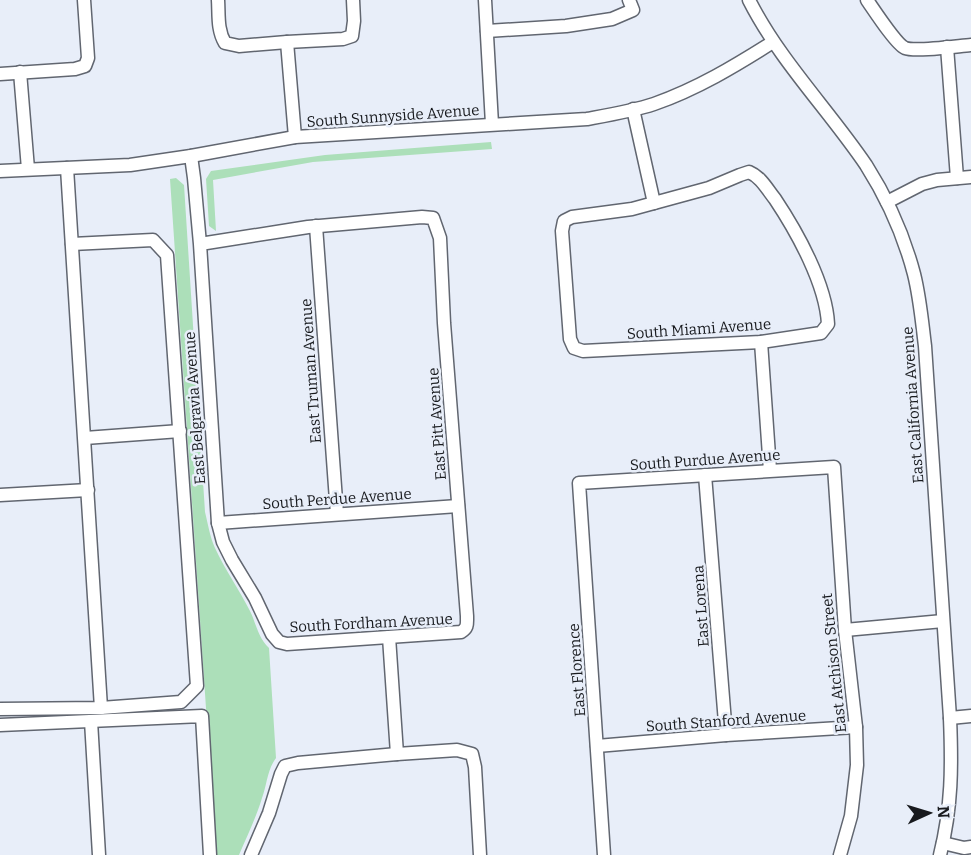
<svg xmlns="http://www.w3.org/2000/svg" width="971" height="855" viewBox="0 0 971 855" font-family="Bitter,serif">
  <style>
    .green { fill: #acdfb9 }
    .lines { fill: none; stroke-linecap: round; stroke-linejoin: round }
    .minor-casing { stroke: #616670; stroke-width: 15 }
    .minor { stroke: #fff; stroke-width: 12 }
    .labels { text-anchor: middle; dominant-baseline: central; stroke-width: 5; stroke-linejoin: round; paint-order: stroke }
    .street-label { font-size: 15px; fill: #181a1e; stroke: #e8eef9 }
  </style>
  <rect width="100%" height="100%" fill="#e8eef9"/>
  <g class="green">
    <polygon points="491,142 492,149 313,162 213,180 216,231 209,226 206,179 211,171 325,155"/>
    <path d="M176,178L184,185L205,512C208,524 210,537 215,548C225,570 239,589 250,611C256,623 258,638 269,648L276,758C267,770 267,785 262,798C256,818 247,836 239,855H216L170,179Z"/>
  </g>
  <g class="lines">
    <defs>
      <g id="minor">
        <path d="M218,0C219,14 217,30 225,43L239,46L287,42L343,39L352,36L354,21L353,0"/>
        <polyline points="485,0 492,124"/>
        <path d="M749,0C780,61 828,109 866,165C887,198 904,236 914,274C920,298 922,322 925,346L950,718C952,766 952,807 940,855"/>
        <path d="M867,0C874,10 896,44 905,48C915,52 958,46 971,45"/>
        <polyline points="487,31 566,26 612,19 633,10 629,0"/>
        <polyline points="287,42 295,137"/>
        <polyline points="947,47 957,178"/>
        <polyline points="20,72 28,169"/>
        <polyline points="0,74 75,69 85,66 88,58 84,0"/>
        <polyline points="633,109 654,203"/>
        <path d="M191,156L194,178L200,244L218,523L223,542L232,560L255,598L272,634L279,642L287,644L461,632C468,628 467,624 467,616L444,323L440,238L433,218L422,217L308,227L200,244"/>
        <polyline points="67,168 101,708"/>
        <path d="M0,171L130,165L191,156L295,137L587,119C609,115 633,111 654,104C697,89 735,66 773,42"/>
        <path d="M749,172C761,177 767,189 775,199C797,232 826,284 828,324L821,333L761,342L583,351L574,348L570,339L562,231L564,221L572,217L632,209L709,188L740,175Z"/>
        <polyline points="887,202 922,184 937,180 971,177"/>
        <polyline points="316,226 337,514"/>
        <polyline points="761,342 770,470"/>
        <polyline points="85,438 180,431"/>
        <polyline points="705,475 726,735"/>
        <polyline points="0,495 88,490"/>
        <polyline points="218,523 458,506"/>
        <polyline points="845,630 943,621"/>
        <polyline points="389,637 397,754"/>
        <polyline points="0,709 101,708 181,702 197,686 167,255 153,240 72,244"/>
        <polyline points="950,718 971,716"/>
        <polyline points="91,721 99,855"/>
        <polyline points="0,725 202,716 210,855"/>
        <polyline points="597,746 726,735 856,727"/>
        <polyline points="943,843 964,848 971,847"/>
        <polyline points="251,855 269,813 281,774 285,766 298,763 397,754 457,750 472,754 475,767 480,855"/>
        <polyline points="604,855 579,483 834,467 845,630 856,727 857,765 851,816 840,855"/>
      </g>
    </defs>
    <use href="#minor" class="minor-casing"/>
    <use href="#minor" class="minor"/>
  </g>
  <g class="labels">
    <g class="street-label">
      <text transform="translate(393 116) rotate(-4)">South Sunnyside Avenue</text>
      <text transform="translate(699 329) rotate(-4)">South Miami Avenue</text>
      <text transform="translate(311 371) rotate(-94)">East Truman Avenue</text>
      <text transform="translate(913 405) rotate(-94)">East California Avenue</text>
      <text transform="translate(195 408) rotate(-94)">East Belgravia Avenue</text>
      <text transform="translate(437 424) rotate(-94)">East Pitt Avenue</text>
      <text transform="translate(705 460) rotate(-4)">South Purdue Avenue</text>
      <text transform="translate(337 499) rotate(-4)">South Perdue Avenue</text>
      <text transform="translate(701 606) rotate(-94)">East Lorena</text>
      <text transform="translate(371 623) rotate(-3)">South Fordham Avenue</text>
      <text transform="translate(834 663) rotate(-96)">East Atchison Street</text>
      <text transform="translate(577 670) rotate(-94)">East Florence</text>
      <text transform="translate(726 721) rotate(-4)">South Stanford Avenue</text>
    </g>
  </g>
  <g transform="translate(929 813) rotate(86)" stroke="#e8eef9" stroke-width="4.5" paint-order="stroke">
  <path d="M0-4.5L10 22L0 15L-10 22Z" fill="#181a1e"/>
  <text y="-9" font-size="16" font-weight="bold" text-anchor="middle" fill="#181a1e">N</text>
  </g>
</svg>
